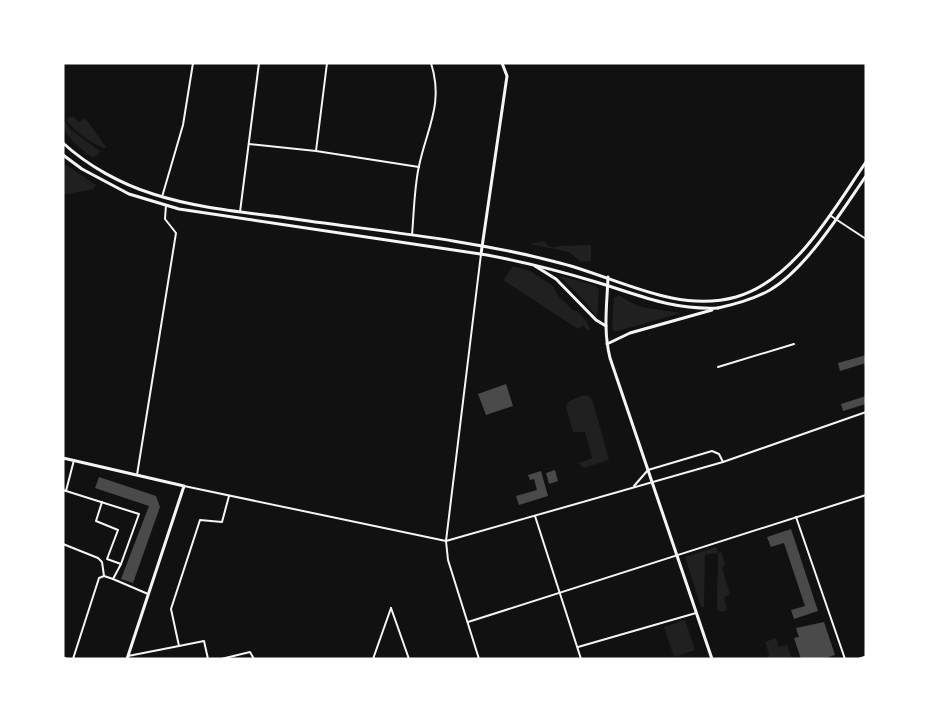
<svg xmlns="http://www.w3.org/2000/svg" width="929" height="722" viewBox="0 0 929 722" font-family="Arial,sans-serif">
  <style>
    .green { fill: #202020 }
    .building { fill: #4a4a4a }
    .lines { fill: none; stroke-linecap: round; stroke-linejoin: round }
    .minor { stroke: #f5f5f5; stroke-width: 2 }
    .tertiary { stroke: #f5f5f5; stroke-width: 3 }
    .secondary { stroke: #f5f5f5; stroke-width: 3 }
  </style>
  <rect width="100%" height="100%" fill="#111"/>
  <g class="green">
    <path d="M69,117H74L79,122L85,118L106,147L105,148C91,144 75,131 66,120Z"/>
    <path d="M65,122L70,129L101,152L93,158C81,148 65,138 63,123Z"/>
    <polygon points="66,165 96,185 93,189 63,195 63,166"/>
    <path d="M544,241C548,246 552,249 558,246L591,245V261L581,262L569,252L529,244Z"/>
    <polygon points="513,266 530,271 553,286 559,297 574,311 577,311 585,319 590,329 588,331 583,325 578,329 503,280"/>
    <polygon points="558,275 596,286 599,290 597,318 584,300"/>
    <path d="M619,295C642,312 656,308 681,313L614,332L612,328L614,298Z"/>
    <polygon points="583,395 589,396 593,402 609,460 583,468 579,463 592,458 585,432 573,432 566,407 568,402"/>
    <polygon points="716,547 718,553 721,552 725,564 722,568 730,594 724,598 727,610 722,612 717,610 718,553 705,555 704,607 701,607 685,557"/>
    <polygon points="685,620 695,650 674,657 664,627"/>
    <polygon points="776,638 779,647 787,645 792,659 766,659 769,654 765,642"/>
  </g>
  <g class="building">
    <polygon points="866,355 866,363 840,371 838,363"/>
    <polygon points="506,384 513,406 486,415 478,394"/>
    <polygon points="866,396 866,404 843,411 841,404"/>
    <polygon points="555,470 558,481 549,484 546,473"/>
    <polygon points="541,471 548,496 519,505 516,496 537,490 534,479 530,480 528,475"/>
    <polygon points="99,477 156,496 160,507 133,583 121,579 149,506 95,488"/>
    <polygon points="791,529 818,611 794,619 791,610 805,606 784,543 771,547 767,537"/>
    <polygon points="824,622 835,655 823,659 801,659 794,638 799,637 796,628"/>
  </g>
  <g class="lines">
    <g class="minor">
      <polyline points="249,144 316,151 419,167"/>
      <polyline points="316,151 327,63"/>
      <polyline points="162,197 183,125 193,63"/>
      <polyline points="240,212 259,63"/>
      <polyline points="831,216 866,239"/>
      <path d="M412,235C414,213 414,189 419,166C427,128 444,104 431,63"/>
      <polyline points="718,367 794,344"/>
      <polyline points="137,475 176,233 165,219 166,205"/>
      <polyline points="184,486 446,541 723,462 866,412"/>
      <polyline points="634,486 648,470 712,451 719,454 723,462"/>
      <polyline points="63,490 139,514 121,564 113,579 148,594"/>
      <polyline points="66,491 74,460"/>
      <polyline points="102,502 96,521 118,530 107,559 121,564"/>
      <polyline points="535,516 581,659"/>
      <polyline points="796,517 845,659"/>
      <polyline points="63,544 98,558 102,562 104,576"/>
      <polyline points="391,608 409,659"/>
      <polyline points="468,622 866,495"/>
      <polyline points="179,646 204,641 208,659"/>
      <polyline points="578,647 696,613"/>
      <polyline points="128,656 179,646 171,609 200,520 222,522 229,496"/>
      <polyline points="73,659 99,578 104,576 113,579"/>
      <polyline points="221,659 250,652 254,659"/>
      <polyline points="373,659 391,608"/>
      <polyline points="479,659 448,560 446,541 481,254"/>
    </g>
    <g class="tertiary">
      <polyline points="481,254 507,76 502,63"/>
      <polyline points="63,458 184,486 127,659"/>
    </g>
    <g class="secondary">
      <path d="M63,143C88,166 121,184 153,194C196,208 243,212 287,218C377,231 468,239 556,262C615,276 674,314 736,297C795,280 833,210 866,162"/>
      <path d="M63,155L82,169L129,194L179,209L487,255C524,262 560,271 596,282C639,295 671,310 718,308"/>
      <polyline points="535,266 556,279 596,320 606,326"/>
      <path d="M608,277C607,305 603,330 610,358L712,659"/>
      <path d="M718,308C736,304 754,299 770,290C807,268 841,212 866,176"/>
      <polyline points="607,344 630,333 712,310"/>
      <polyline points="63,658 66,659"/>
      <polyline points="860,659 866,657"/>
    </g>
  </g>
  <rect width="929" height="722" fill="none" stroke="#ffffff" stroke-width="129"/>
</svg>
